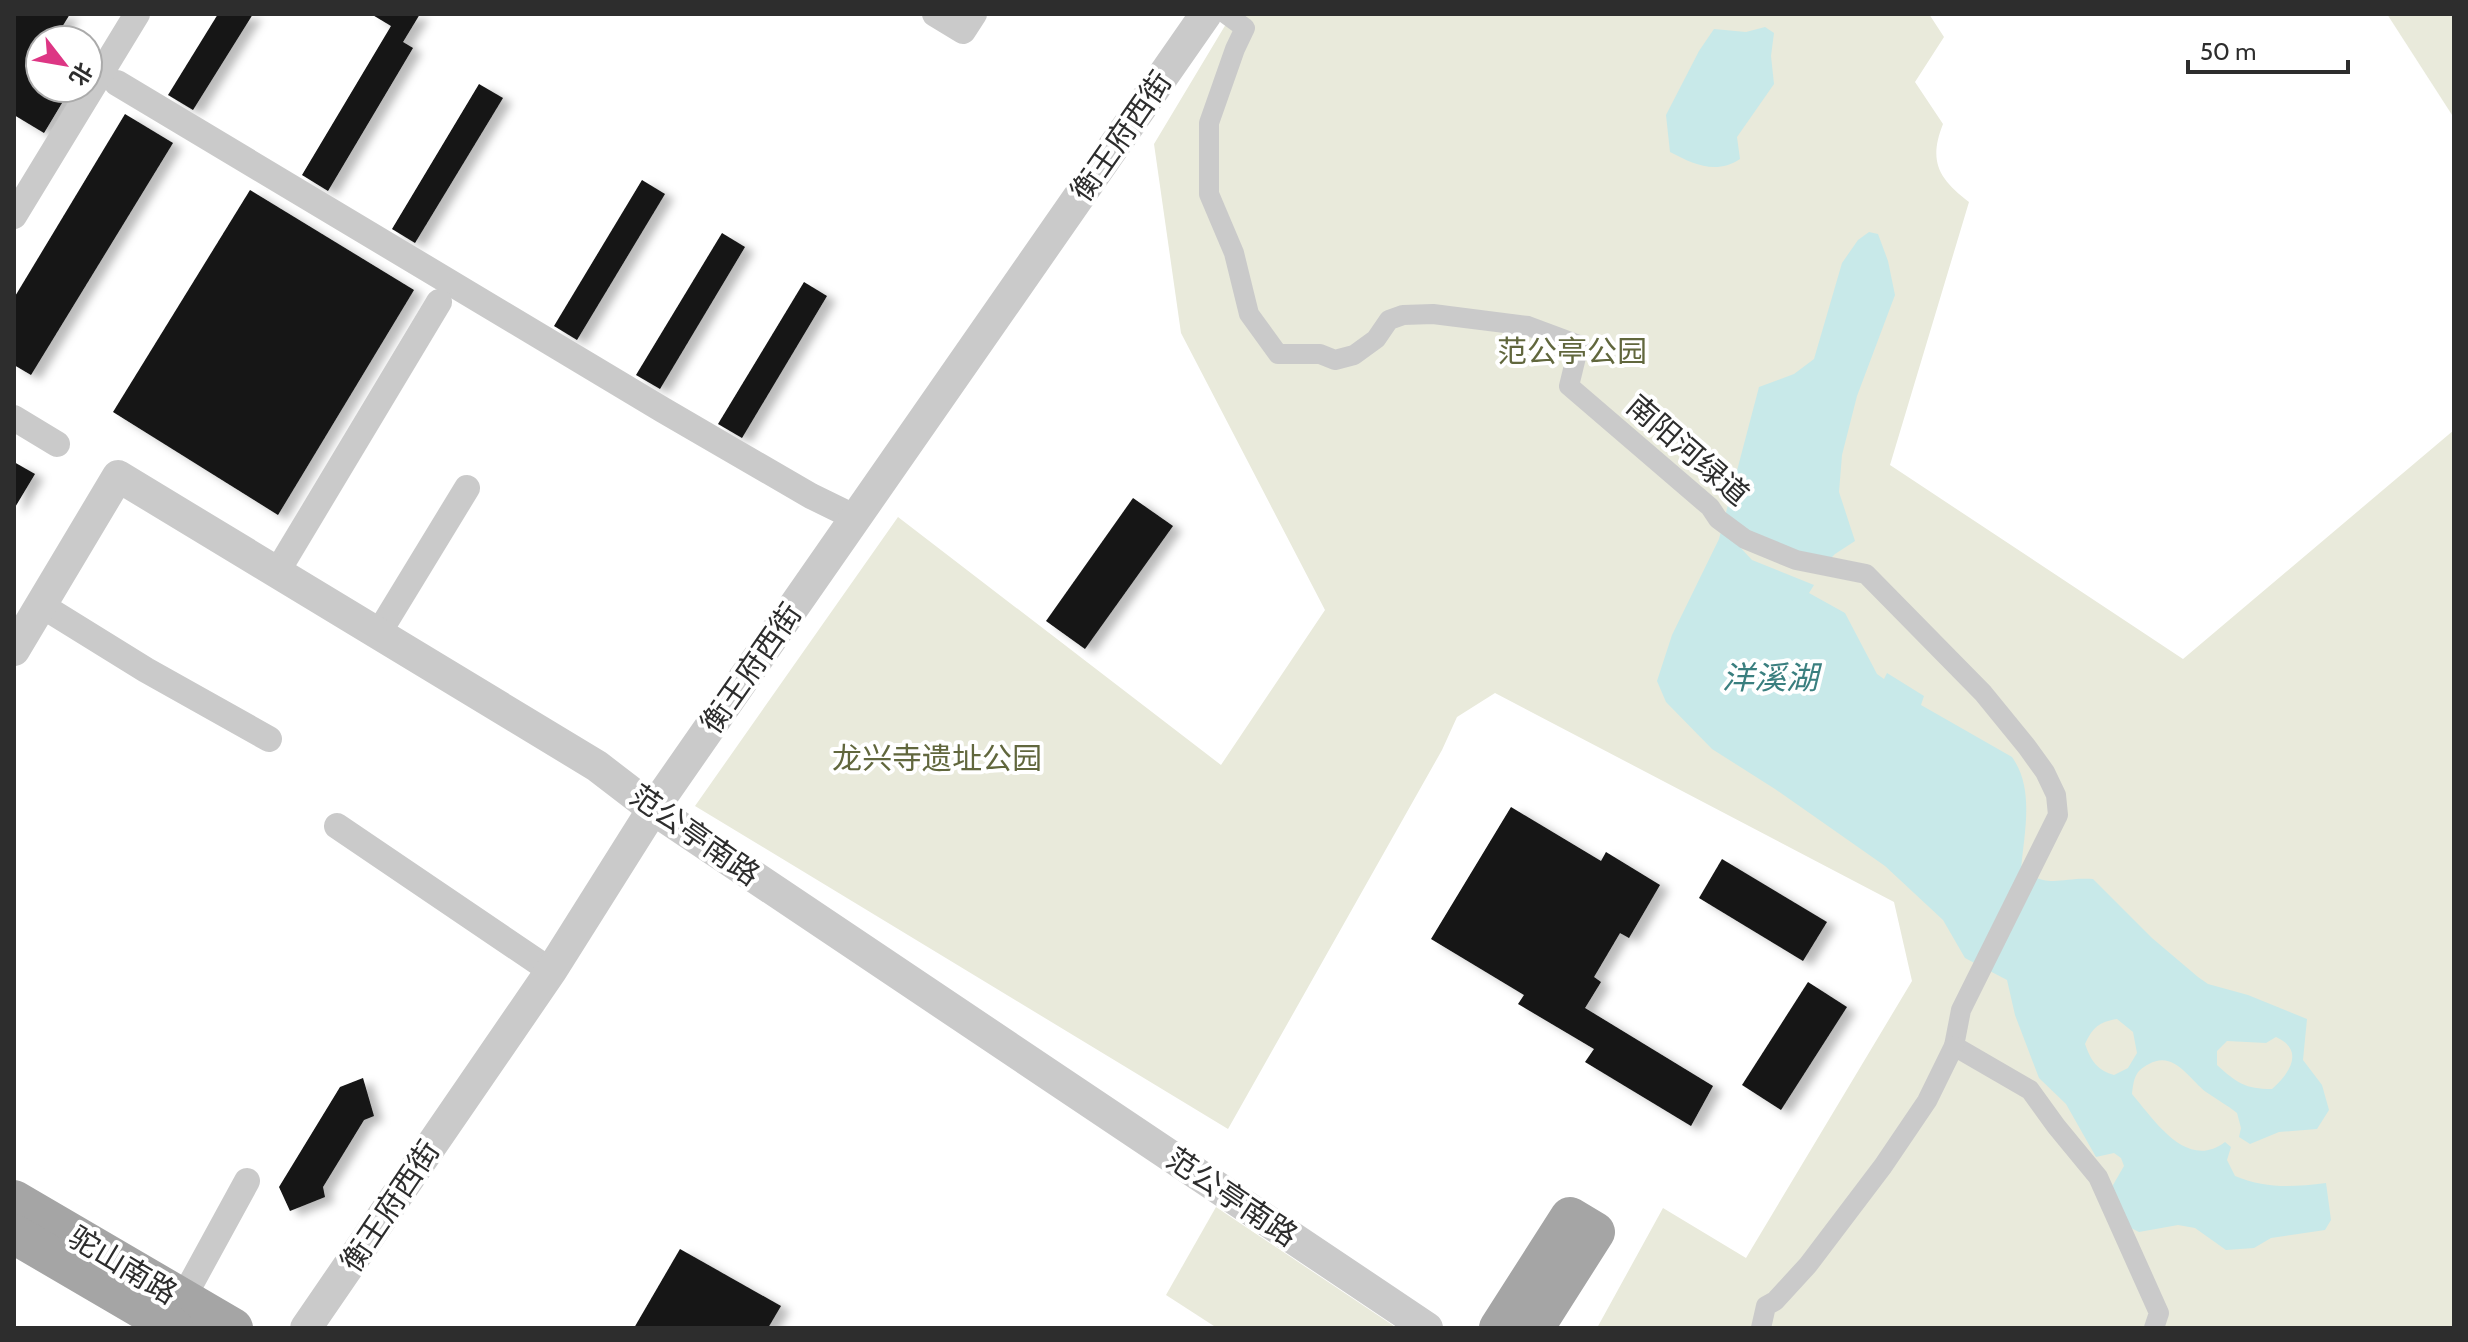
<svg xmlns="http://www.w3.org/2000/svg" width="2468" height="1342" viewBox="0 0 2468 1342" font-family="Cabin,'Noto Sans SC',sans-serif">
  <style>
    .green { fill: #e9eadb }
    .water { fill: #c8e9e9; fill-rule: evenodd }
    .building { fill: #141414; filter: url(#shadow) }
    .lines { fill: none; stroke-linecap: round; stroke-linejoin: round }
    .pedestrian { stroke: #cacaca; stroke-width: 20 }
    .minor { stroke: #cacaca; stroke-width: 26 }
    .tertiary { stroke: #cacaca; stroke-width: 32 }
    .primary { stroke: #a5a5a5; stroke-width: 40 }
    .labels { text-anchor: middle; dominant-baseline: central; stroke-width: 8; stroke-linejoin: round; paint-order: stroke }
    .street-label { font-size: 30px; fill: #2d2d2d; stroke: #fff }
    .park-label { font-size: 30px; fill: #61673d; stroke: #fff }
    .water-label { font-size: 32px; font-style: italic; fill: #3a7f7f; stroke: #fff }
  </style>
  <defs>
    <filter id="shadow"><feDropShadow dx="9" dy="5" stdDeviation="4" flood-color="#0004"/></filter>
  </defs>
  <rect width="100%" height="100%" fill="#fff"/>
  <g class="green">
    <path d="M1232,14H1929L1944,37L1915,82L1943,124C1928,162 1939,179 1969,202L1890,465L2183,659L2454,430V1328H1597L1663,1208L1746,1258L1912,981L1894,902L1495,693L1457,717L1442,750L1228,1129L695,806L898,517L1221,765L1325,610L1181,333L1154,144Z"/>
    <polygon points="2387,14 2454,14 2454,118"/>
    <polygon points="1216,1207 1397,1328 1217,1328 1166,1295"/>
  </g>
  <g class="water">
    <path d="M1765,27L1774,33L1771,56L1774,84L1737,137L1740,159C1716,175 1693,164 1670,152L1666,115L1699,51L1714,29L1746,32Z"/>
    <path d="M1869,232L1878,234L1888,261L1895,295L1857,396L1842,455L1839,492L1855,541L1835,554L1828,561L1737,544L1752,560L1814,585L1809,593L1845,613L1877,674L1884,679L1887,673L1924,696L1921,705L2012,757C2035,789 2024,833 2021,870C2050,889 2061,877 2093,879L2152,938L2198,977L2208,984L2248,995L2307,1019L2303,1060L2322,1085L2329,1110L2317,1129L2279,1132L2250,1144L2239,1137L2241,1128L2237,1113C2227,1105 2216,1099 2206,1092C2189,1079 2174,1050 2149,1064C2135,1071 2134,1078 2132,1094C2155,1121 2187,1171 2225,1142L2231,1147L2227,1160L2235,1176C2266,1189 2293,1187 2326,1183L2331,1220L2325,1230L2271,1238L2254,1248L2226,1250L2195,1228L2178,1225L2139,1232L2131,1228L2113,1191V1185L2124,1166L2121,1158L2114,1153L2096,1157L2066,1104L2039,1078L2015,1015L2007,980L1965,958L1943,920L1885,866L1775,789L1712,749L1666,702L1657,681L1672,635L1719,539L1759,387L1794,374L1814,359L1842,263L1858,240ZM2117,1019L2133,1032L2137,1053L2128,1068L2114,1075C2097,1070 2091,1061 2085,1044C2093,1027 2099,1022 2117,1019ZM2276,1037C2305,1050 2290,1073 2272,1089C2245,1089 2237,1083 2217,1065V1051L2227,1041L2266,1043Z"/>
  </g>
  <g class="building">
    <polygon points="14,14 70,14 54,40 40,40 40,88 71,88 44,133 14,115"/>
    <polygon points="218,14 253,14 193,110 168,95"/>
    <polygon points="371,14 420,14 403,42 413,48 328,191 302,175 391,26"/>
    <polygon points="479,84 503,98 415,243 392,229"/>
    <polygon points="125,114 173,143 31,375 14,365 14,298"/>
    <polygon points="642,180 665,194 577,340 554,326"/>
    <polygon points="250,190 414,290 278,515 113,412"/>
    <polygon points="722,233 745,247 660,389 636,375"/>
    <polygon points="804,282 827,296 742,438 718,424"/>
    <polygon points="14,462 35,474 14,509"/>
    <polygon points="1133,498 1173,526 1085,649 1046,621"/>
    <polygon points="1511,807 1601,861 1606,852 1660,885 1629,938 1620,933 1594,977 1601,982 1585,1008 1713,1086 1691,1126 1585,1062 1594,1049 1518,1004 1524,995 1431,939"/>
    <polygon points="1722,859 1827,922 1803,961 1699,898"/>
    <polygon points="1808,982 1847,1007 1781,1110 1742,1085"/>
    <polygon points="363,1078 374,1116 364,1120 323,1187 325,1197 290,1211 279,1187 340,1087"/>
    <polygon points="680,1249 781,1306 768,1328 634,1328"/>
  </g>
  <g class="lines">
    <g class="pedestrian">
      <polyline points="1226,14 1245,28 1235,49 1209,123 1209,194 1234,253 1249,314 1278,354 1320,354 1335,360 1354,355 1376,339 1389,320 1403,315 1433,314 1528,326 1579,345 1569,386 1710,507 1718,519 1745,539 1796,560 1866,574 1983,693 2027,747 2045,772 2056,795 2058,815 1961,1010 1954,1046 2030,1090 2056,1126 2098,1177 2159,1313 2154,1328"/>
      <polyline points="1761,1328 1766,1306 1775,1301 1808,1265 1883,1166 1927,1101 1954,1046"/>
    </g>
    <g class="minor">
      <polyline points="935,14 963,31 974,14"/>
      <polyline points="117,83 663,410 811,496 856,518"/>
      <polyline points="14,216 137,14"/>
      <polyline points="14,418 57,444"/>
      <polyline points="277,572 439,302"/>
      <polyline points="41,605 146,670 269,739"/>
      <polyline points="378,634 467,488"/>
      <polyline points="337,826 551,971"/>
      <polyline points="182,1300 247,1181"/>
    </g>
    <g class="tertiary">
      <polyline points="14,650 118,476 597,766 653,809 1427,1328"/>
      <polyline points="306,1328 551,971 653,809 1206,14"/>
    </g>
    <g class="primary">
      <polyline points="14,1200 233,1328"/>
      <polyline points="14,1234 173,1327"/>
      <polyline points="1499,1328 1570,1217 1595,1232 1534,1328"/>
    </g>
  </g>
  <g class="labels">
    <g class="street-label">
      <text transform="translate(1121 136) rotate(-55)">衡王府西街</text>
      <text transform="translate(1688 450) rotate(41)">南阳河绿道</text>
      <text transform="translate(751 668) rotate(-55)">衡王府西街</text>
      <text transform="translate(695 835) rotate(35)">范公亭南路</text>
      <text transform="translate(1232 1197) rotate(34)">范公亭南路</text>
      <text transform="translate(390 1206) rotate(-56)">衡王府西街</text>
      <text transform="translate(123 1265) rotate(31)">驼山南路</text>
    </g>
    <g class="park-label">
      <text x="1572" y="351">范公亭公园</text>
      <text x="937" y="758">龙兴寺遗址公园</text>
    </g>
    <g class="water-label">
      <text x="1770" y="677">洋溪湖</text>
    </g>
  </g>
  <rect width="2468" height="1342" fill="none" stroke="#2d2d2d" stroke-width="32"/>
  <g transform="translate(64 64) rotate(121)"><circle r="38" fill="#ffffff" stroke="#ababab" stroke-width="2"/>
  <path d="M0-6L14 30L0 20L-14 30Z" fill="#dd3684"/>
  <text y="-12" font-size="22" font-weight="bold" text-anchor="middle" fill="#2d2d2d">北</text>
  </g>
  <path d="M2188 60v12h160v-12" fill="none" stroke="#2d2d2d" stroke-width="4"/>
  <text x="2200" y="60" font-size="24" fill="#2d2d2d" stroke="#ffffff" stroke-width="6" paint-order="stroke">50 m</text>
</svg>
